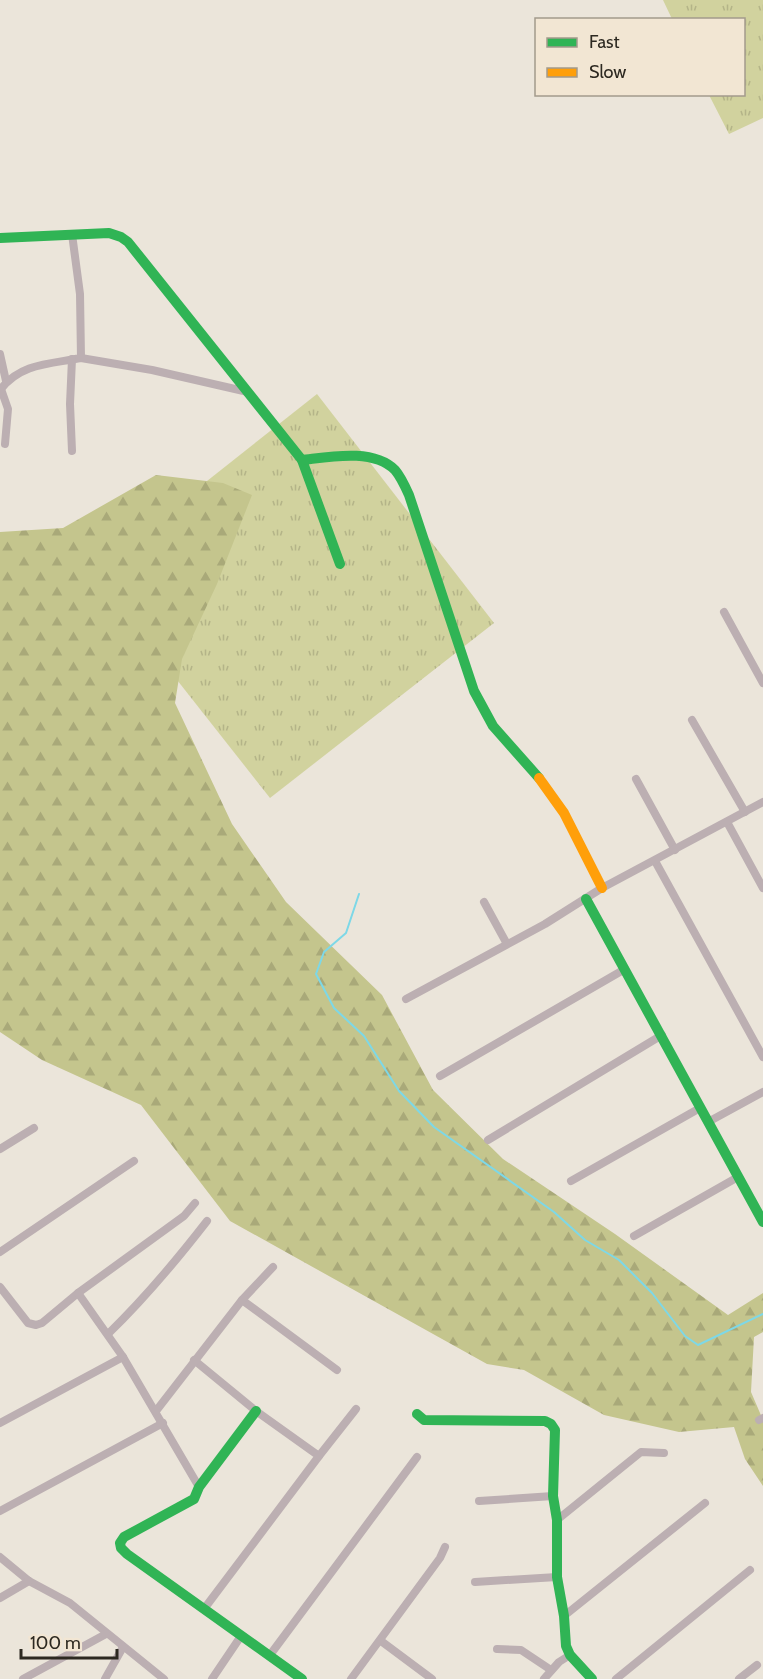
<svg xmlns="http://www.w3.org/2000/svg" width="763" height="1679" viewBox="0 0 763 1679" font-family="Cabin,sans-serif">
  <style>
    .grass { fill: url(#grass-tufts) }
    .forest { fill: url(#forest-firs) }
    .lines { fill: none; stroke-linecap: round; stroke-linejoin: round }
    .stream { stroke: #7dd8e7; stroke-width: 2 }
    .street { stroke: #bcafb2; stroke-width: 8 }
    .fast { stroke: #30b455; stroke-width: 10 }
    .slow { stroke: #ff9f0a; stroke-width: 10 }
  </style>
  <defs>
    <pattern id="grass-tufts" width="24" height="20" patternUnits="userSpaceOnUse" patternTransform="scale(1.5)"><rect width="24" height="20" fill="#d1d29e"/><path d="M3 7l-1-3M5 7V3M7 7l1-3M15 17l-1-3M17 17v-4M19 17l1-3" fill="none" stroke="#b4b488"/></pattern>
    <pattern id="forest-firs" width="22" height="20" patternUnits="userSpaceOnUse" patternTransform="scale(1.5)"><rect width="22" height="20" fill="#c4c58d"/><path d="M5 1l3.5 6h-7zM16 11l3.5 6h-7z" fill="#a9a979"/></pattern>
  </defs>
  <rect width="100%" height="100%" fill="#ebe5da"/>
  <g class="grass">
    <polygon points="663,0 763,0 763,118 729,134 709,95 744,94 744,20 672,19"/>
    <polygon points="317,394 494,623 270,798 92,572"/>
  </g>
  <polygon class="forest" points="156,475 223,483 252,495 217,584 182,659 175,703 232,824 286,902 382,995 433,1090 503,1159 615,1234 728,1315 763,1293 763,1332 754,1337 751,1392 763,1420 763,1486 745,1459 734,1427 679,1432 604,1415 524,1370 487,1364 230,1221 141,1105 42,1060 0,1032 0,532 63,528"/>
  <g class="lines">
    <polyline class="stream" points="359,894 346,933 324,952 316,974 334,1008 364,1036 399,1091 434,1127 554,1212 585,1240 619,1260 652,1293 685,1336 698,1345 763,1314"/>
    <g class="street">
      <polyline points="0,354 6,381"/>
      <polyline points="81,358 152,370 248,392"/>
      <polyline points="1,389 8,409 5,444"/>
      <path d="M0,390C21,363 50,364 81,358L80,294L72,234"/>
      <polyline points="72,451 70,404 72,359"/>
      <polyline points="724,612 763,683"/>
      <polyline points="692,720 745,812"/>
      <polyline points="636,779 675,850"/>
      <polyline points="727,822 763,888"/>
      <polyline points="655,861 763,1057"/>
      <polyline points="484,902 507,944"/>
      <polyline points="406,999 545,924 602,888 763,802"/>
      <polyline points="440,1076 625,969"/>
      <polyline points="708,1122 763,1092"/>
      <polyline points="488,1140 662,1035"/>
      <polyline points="0,1149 34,1128"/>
      <polyline points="571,1181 700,1108"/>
      <polyline points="634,1236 738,1177"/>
      <polyline points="0,1252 134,1161"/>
      <polyline points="0,1287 28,1323 36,1325 42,1323 78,1293 184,1216 195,1203"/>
      <polyline points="78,1293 123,1357 199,1487"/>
      <polyline points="242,1300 337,1370"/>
      <path d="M108,1334C144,1299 176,1261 207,1221"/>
      <polyline points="194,1360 256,1411 319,1456 204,1609"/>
      <polyline points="156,1411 242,1300 273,1267"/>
      <polyline points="759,1420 763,1418"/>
      <polyline points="0,1423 123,1357"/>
      <polyline points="319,1456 356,1409"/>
      <polyline points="479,1501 553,1496"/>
      <polyline points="0,1511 163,1423"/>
      <polyline points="557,1520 641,1452 664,1453"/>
      <polyline points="0,1557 29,1581 70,1603 164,1679"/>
      <polyline points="475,1582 557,1577"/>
      <polyline points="0,1598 29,1581"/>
      <polyline points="564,1616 705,1503"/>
      <polyline points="381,1641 432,1679"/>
      <polyline points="497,1649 521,1650 551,1670"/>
      <polyline points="270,1655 417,1457"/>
      <polyline points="23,1679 106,1634"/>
      <polyline points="105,1679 123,1647"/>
      <polyline points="212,1679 241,1636"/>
      <polyline points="351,1679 440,1558 445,1547"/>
      <polyline points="544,1679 559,1662 570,1655"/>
      <polyline points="616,1679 750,1570"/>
      <polyline points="739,1679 757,1665"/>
    </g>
    <g class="fast">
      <polyline points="0,238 109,233 121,237 128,242 302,460 340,564"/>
      <path d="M302,460C329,457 373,448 395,470C401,477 405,486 409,495L474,691L493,726L539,778"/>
      <polyline points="586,899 763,1222"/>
      <polyline points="256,1411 199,1487 194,1499 124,1537 120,1543 121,1548 127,1554 302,1679"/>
      <polyline points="417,1414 424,1420 545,1421 551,1424 555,1430 553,1496 557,1520 557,1577 564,1616 566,1646 570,1655 592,1679"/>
    </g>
    <polyline class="slow" points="539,778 564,813 602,888"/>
  </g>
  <rect x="535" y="18" width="210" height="78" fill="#f2e6d3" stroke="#a39a8c" stroke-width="1.5"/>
  <rect x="547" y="38" width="30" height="9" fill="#30b455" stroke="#a39a8c" stroke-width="1.5"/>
  <text x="589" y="48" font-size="18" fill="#2d2921">Fast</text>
  <rect x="547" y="68" width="30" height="9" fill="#ff9f0a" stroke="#a39a8c" stroke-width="1.5"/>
  <text x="589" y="78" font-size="18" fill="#2d2921">Slow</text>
  <path d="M21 1649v9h96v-9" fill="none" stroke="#2d2921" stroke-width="3"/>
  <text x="30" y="1649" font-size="18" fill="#2d2921" stroke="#f2e6d3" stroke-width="4.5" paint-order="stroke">100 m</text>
</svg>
